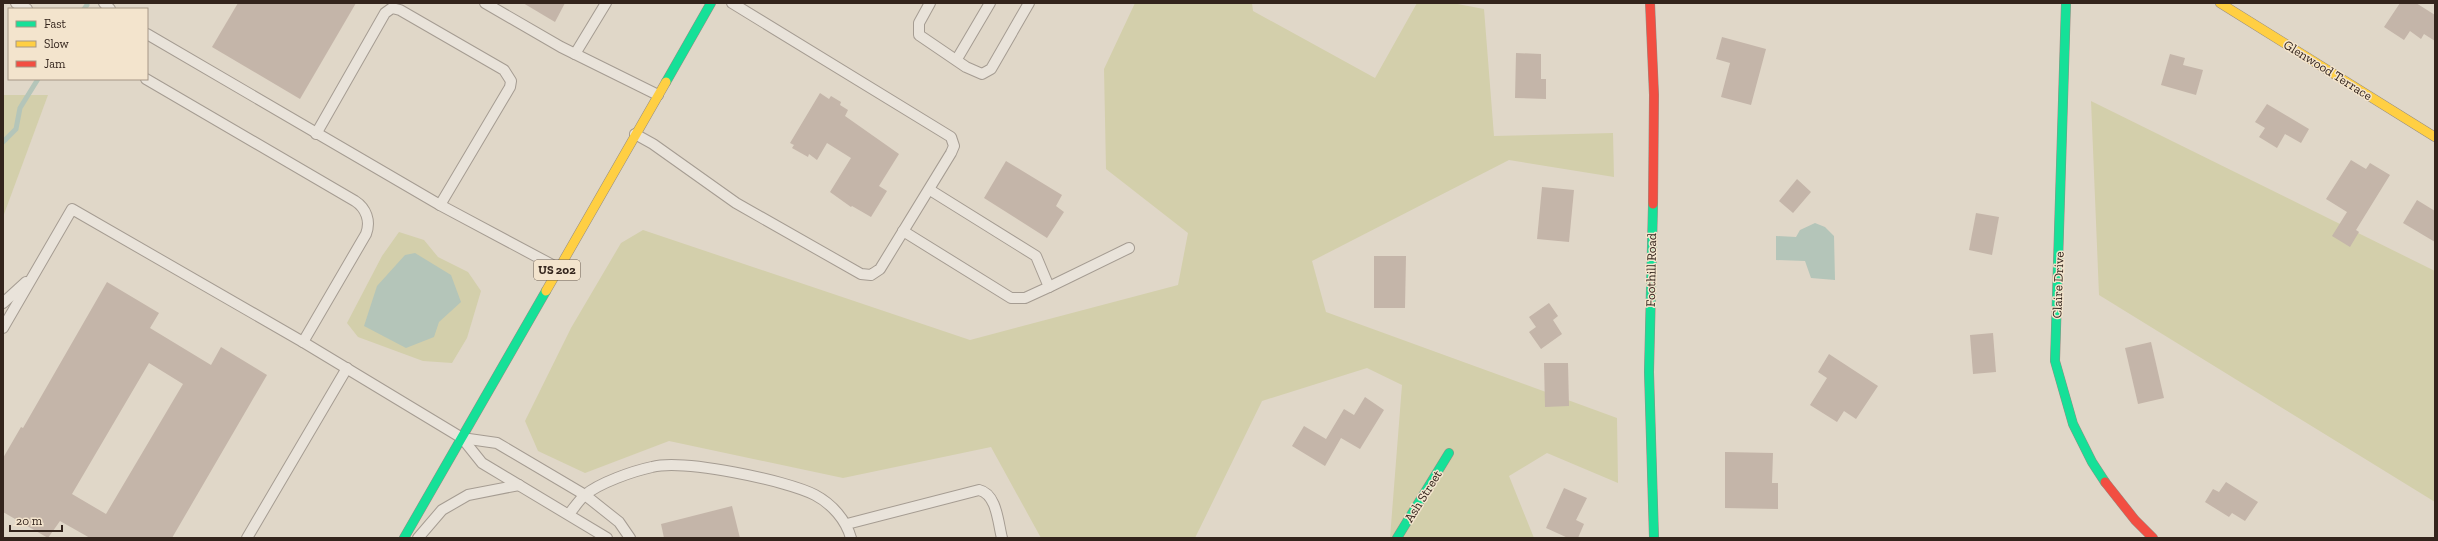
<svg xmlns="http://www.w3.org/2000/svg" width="2438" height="541" viewBox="0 0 2438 541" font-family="'Zilla Slab',serif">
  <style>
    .green { fill: #d3cfab }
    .water { fill: #b4c5b9 }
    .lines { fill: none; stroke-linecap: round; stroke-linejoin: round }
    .stream { stroke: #b4c5b9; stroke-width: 5 }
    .building { fill: #c4b5a9; fill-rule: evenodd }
    .lane-casing { stroke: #a59c92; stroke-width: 12 }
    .fast-casing { stroke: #958c82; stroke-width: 10 }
    .slow-casing { stroke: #958c82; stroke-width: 10 }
    .jam-casing { stroke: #958c82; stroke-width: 10 }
    .lane { stroke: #e9e3da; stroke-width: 10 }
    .fast { stroke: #16e098; stroke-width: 9 }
    .slow { stroke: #ffcf43; stroke-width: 9 }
    .jam { stroke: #f24e42; stroke-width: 9 }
    .labels { text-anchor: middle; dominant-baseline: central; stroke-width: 3; stroke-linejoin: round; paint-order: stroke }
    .shield { fill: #f3e4cd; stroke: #6d5e51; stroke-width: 1 }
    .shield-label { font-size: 12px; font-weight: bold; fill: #33241c }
    .street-label { font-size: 13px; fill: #33241c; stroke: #f3e4cd }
  </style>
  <rect width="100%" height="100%" fill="#e0d7c8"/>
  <g class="green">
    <polygon points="1135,3 1252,3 1253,11 1375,78 1417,3 1452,3 1484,9 1494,136 1613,133 1614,177 1509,160 1312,261 1326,312 1617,418 1618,483 1547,453 1509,476 1534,538 1390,538 1402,385 1367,368 1262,401 1195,538 1041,538 991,447 843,478 669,441 585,473 538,451 525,421 571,328 621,243 643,230 970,340 1178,285 1188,233 1106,169 1104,69"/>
    <polygon points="3,95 48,95 3,217"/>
    <polygon points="2091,101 2435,271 2435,502 2099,295"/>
    <polygon points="399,232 424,240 438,257 468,272 481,291 467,338 452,363 423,361 358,337 347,323 382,256"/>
  </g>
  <g class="water">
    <polygon points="1815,223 1825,227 1834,236 1835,280 1811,278 1805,261 1776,260 1776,236 1796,237 1800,230"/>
    <polygon points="415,253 451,275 461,302 439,322 434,337 406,348 364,326 377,286 405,255"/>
  </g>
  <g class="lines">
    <g class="stream">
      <polyline points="84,9 87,5"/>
      <polyline points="3,142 16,129 20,108 38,79"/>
    </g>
  </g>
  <g class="building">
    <polygon points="238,3 356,3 300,99 212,47"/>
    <polygon points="523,3 565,3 555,22"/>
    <polygon points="2400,3 2416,3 2435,15 2435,41 2424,34 2421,39 2410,31 2404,40 2384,27"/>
    <polygon points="1722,37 1766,49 1751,105 1721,97 1730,63 1716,59"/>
    <polygon points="1516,53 1541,54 1541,79 1546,79 1546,99 1515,98"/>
    <polygon points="2170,54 2185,58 2183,65 2203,70 2196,95 2161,85"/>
    <polygon points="820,93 829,99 831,96 841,102 840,105 848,110 845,116 899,154 879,186 887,191 871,217 852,206 851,207 830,192 851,158 827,143 817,160 809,154 808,157 792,148 794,145 790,143"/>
    <polygon points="2267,104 2309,129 2301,143 2285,134 2277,148 2259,137 2265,128 2255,122"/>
    <polygon points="2351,160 2366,169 2370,163 2390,175 2356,230 2359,232 2350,247 2332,236 2347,212 2326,199"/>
    <polygon points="1006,161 1062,195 1056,206 1064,212 1047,238 984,198"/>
    <polygon points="1797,179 1811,192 1793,213 1779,201"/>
    <polygon points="1542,187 1574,190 1569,242 1537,239"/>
    <polygon points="2417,200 2435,211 2435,242 2403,223"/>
    <polygon points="1976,213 1999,217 1992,255 1969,250"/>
    <polygon points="1374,256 1406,256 1405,308 1374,308"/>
    <path d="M107,282L159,313L150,328L211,365L221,347L267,375L172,538H90L60,521L48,538L3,512V458L21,427L23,428ZM149,363L183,384L106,514L72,494Z"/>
    <polygon points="1549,303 1558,316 1553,320 1562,334 1541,349 1529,332 1536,327 1529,317"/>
    <polygon points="1993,333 1996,372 1973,374 1970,335"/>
    <polygon points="2151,342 2164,398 2138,404 2125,348"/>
    <polygon points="1829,354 1878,386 1856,419 1844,411 1837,422 1810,405 1827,378 1818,372"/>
    <polygon points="1544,363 1568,363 1569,406 1545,407"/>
    <polygon points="1365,397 1384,410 1360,449 1341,438 1325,466 1292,446 1304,426 1326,439 1344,409 1354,415"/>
    <polygon points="1725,452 1773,453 1772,483 1778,483 1778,509 1725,508"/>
    <polygon points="2226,482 2258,502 2245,521 2232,513 2229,517 2205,502 2213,489 2219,492"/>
    <polygon points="1564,488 1587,498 1576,520 1584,524 1578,538 1568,538 1546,528"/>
    <polygon points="732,506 740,538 664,538 661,524"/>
  </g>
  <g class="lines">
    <defs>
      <g id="lane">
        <polyline points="16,3 27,9"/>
        <polyline points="104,3 110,9"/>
        <polyline points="485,3 561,47 658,95"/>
        <polyline points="930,3 919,23 919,35 966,67 982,74 991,69 1029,3"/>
        <polyline points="147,34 440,205 558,268"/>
        <polyline points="575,54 606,3"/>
        <polyline points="957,59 990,3"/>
        <path d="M146,79L355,201C366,208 371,221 366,234L303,342"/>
        <polyline points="316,134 385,13 392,8 400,10 504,70 511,81 510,87 440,205"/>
        <polyline points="635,134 653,144 736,203 861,274 871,275 880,269 951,153 954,146 951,137 732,3"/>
        <polyline points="903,231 1011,298 1025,298 1049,287 1036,256 930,190"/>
        <polyline points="1049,287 1129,248"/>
        <polyline points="3,303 26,282"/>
        <polyline points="3,328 72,209 303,342 462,438 482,463 607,538"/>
        <polyline points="462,438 497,443 585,495 619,522 630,538"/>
        <path d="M569,514C574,508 579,500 585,495C599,483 633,471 652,467C683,459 786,480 815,495C832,504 846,520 851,538"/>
        <path d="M847,524L979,490C997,494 998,523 1002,538"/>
        <polyline points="247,538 347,368"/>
        <polyline points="418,538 442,510 468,495 519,485"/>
      </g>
      <g id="fast">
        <polyline points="2066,3 2055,361 2073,424 2092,462 2105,482"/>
        <polyline points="666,82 711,3"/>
        <polyline points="1653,204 1649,372 1654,538"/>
        <polyline points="404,538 546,291"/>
        <polyline points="1397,538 1449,453"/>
      </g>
      <g id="slow">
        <polyline points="2220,3 2435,137"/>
        <polyline points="546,291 666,82"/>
      </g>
      <g id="jam">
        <polyline points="1650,3 1654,95 1653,204"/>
        <polyline points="2105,482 2135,520 2153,538"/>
      </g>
    </defs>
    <use href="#lane" class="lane-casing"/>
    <use href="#fast" class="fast-casing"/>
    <use href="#slow" class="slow-casing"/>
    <use href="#jam" class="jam-casing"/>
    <use href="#lane" class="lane"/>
    <use href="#fast" class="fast"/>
    <use href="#slow" class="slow"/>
    <use href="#jam" class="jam"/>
  </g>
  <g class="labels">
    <rect class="shield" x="534" y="260" width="46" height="20" rx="3"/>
    <g class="shield-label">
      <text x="557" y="270">US 202</text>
    </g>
    <g class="street-label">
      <text transform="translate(2328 70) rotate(32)">Glenwood Terrace</text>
      <text transform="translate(1651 270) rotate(-89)">Foothill Road</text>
      <text transform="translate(2058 285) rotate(-88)">Claire Drive</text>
      <text transform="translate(1423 496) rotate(-58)">Ash Street</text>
    </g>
  </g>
  <rect width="2438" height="541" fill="none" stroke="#33241c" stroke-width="8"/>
  <rect x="8" y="8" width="140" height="72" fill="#f3e4cd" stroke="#a69786"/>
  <rect x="16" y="21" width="20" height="6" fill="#16e098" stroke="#a69786"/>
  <text x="44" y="28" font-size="12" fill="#33241c">Fast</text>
  <rect x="16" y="41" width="20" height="6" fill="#ffcf43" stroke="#a69786"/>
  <text x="44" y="48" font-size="12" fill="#33241c">Slow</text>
  <rect x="16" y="61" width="20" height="6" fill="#f24e42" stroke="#a69786"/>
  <text x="44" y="68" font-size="12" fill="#33241c">Jam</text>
  <path d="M10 525v6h52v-6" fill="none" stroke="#33241c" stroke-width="2"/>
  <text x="16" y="525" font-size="12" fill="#33241c" stroke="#f3e4cd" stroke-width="3" paint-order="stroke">20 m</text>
</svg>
